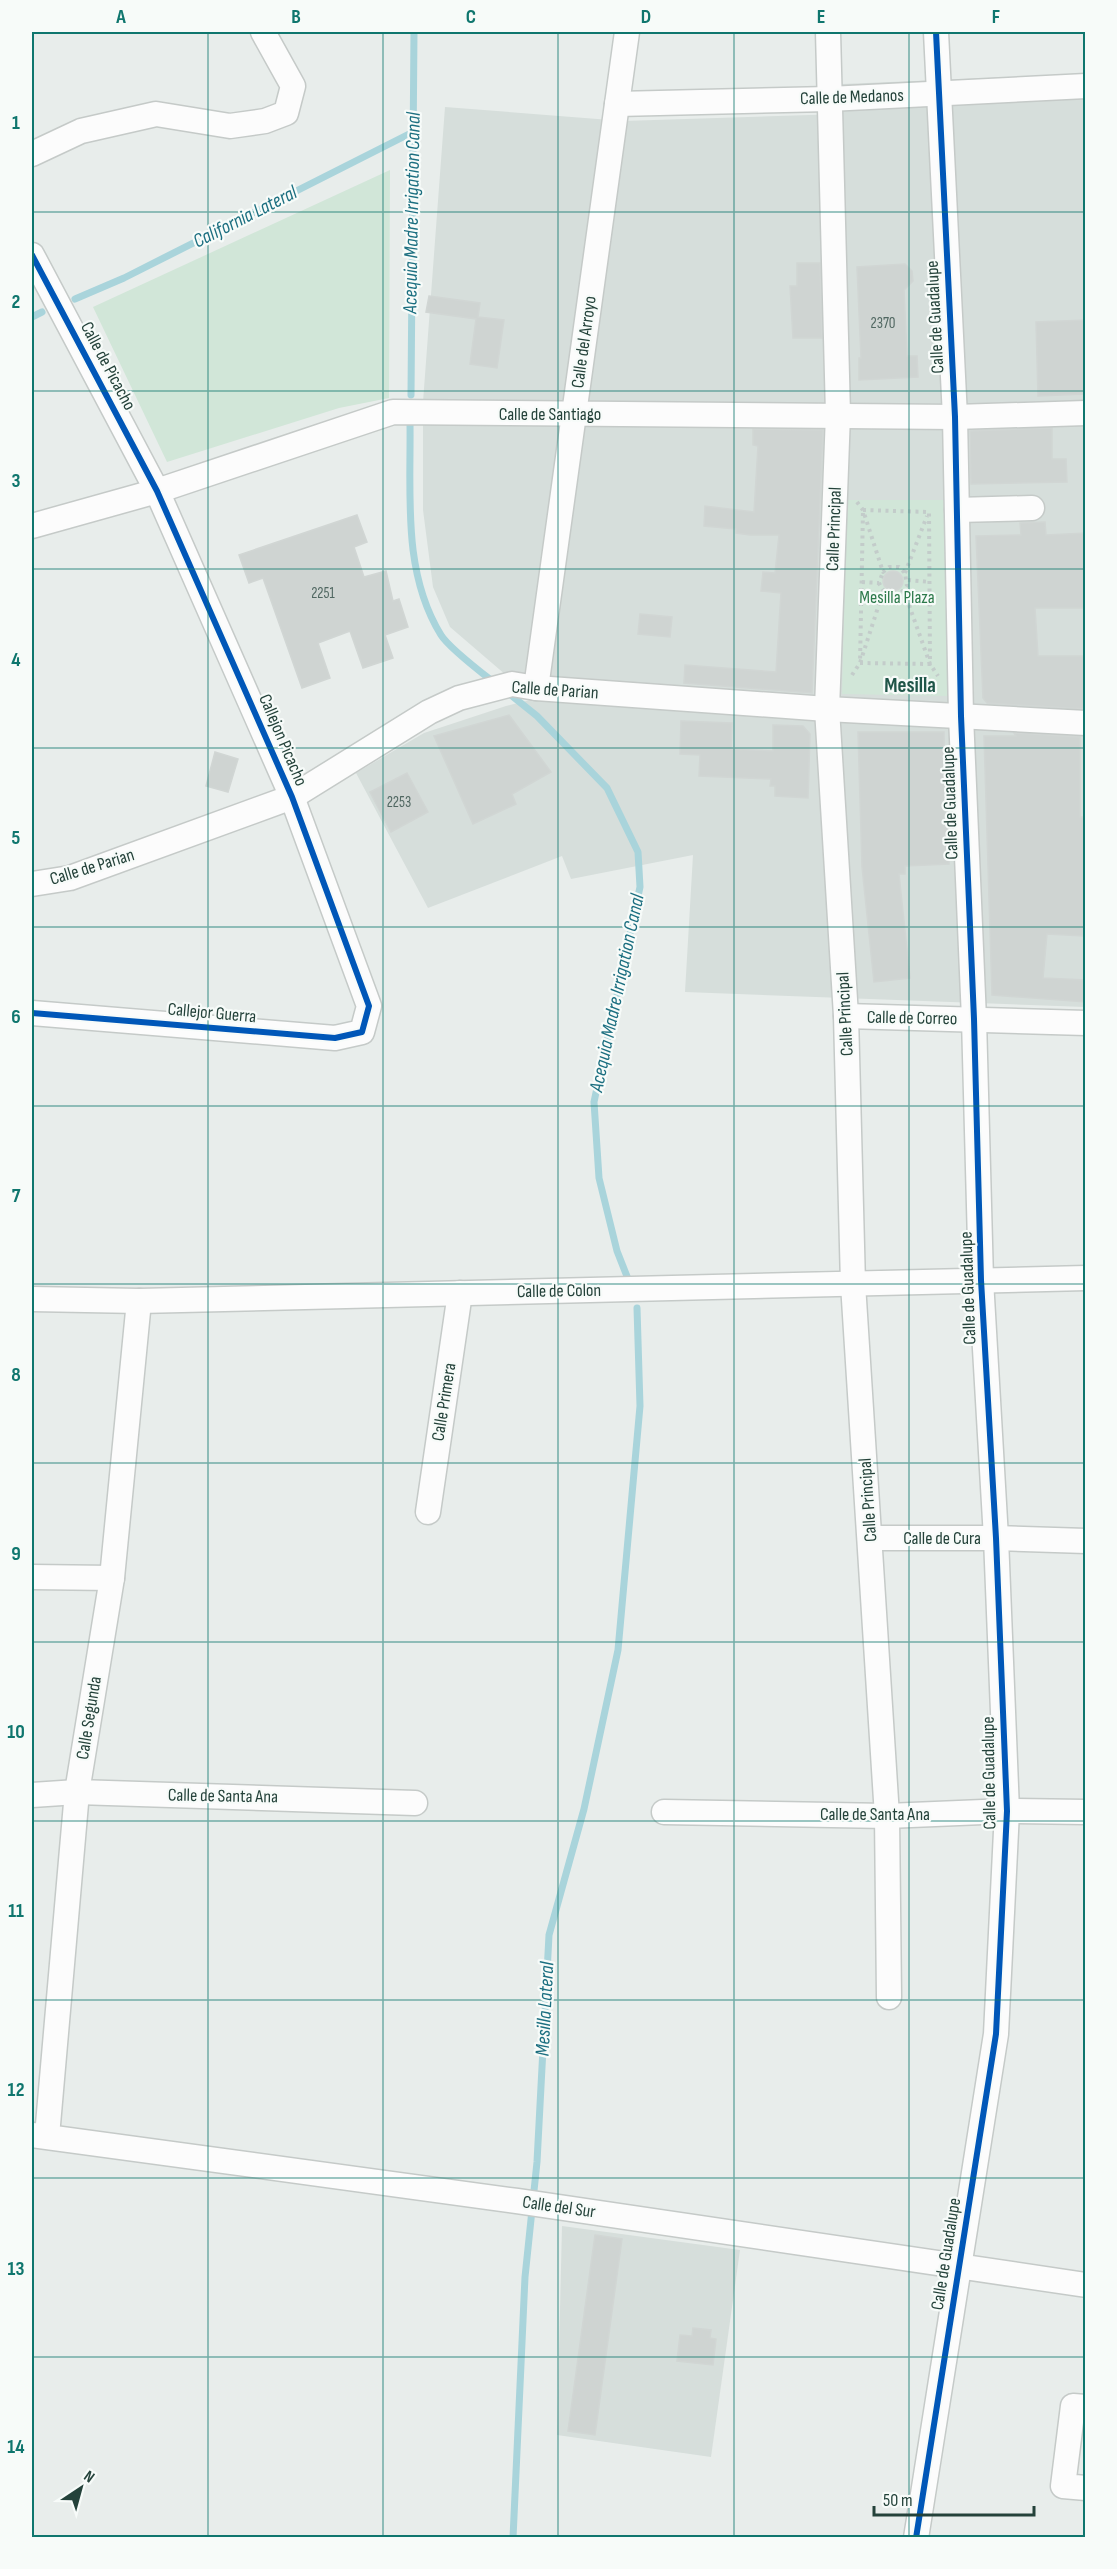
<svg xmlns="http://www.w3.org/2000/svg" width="1117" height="2569" viewBox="0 0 1117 2569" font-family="'Sofia Sans Condensed',sans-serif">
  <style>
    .built { fill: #d6dedb }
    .green { fill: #d1e6d8 }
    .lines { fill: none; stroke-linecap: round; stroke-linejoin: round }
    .stream { stroke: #a9d4db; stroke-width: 7 }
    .building { fill: #cfd4d2; stroke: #d1d6d4; stroke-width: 1.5 }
    .minor-casing { stroke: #c5cac8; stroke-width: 27 }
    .path { stroke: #c3ccca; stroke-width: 4; stroke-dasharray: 3 4.5; stroke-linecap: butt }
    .minor { stroke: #fcfcfc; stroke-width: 24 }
    .cycleway-casing { stroke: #f7fbf9; stroke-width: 10 }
    .cycleway { stroke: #0057b8; stroke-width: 6 }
    .grid { fill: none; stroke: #0f766e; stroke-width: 1.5; stroke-opacity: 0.55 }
    .labels { text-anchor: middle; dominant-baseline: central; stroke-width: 4.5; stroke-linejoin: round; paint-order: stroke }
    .number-label { font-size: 15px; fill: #506761 }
    .street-label { font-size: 18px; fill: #24423a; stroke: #f7fbf9 }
    .park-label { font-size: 18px; fill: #2d7a4b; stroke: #f7fbf9 }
    .water-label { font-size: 20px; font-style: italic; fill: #1c6f80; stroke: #f7fbf9 }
    .quarter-label { font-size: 21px; font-weight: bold; fill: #1f5548; stroke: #f7fbf9 }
    .neatline { fill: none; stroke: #0f766e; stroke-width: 2 }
    .grid-label { font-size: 20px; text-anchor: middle; font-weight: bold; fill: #0f766e }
  </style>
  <rect width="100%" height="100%" fill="#e8edeb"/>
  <g class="built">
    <polygon points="1085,74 1085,1007 685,992 693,855 571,879 562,856 428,908 356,773 424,733 506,706 534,699 450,627 433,587 423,510 423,402 445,107 623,121 841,114 842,84"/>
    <polygon points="562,2226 740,2250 711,2457 557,2435"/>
  </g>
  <g class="green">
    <polygon points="390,170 389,398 339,408 167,462 93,307"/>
    <polygon points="847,500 949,500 948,696 842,694"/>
  </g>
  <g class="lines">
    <g class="stream">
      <polyline points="75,299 124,278 413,132"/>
      <polyline points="32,317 42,312"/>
      <polyline points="411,395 414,32"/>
      <path d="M410,423C411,494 402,572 441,635C449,648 482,673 496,684"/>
      <polyline points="507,692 537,716 607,788 638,852 640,887 594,1102 599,1178 617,1251 630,1284"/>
      <polyline points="513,2538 525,2277 537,2162 549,1935 584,1809 618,1650 640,1406 637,1308"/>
    </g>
  </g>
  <g class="building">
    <polygon points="797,263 820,263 822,338 793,338 790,286 797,286"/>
    <polygon points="905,264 912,271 913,281 904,290 907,356 917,356 918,377 859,380 859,358 861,358 857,267"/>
    <polygon points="429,296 480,303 478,317 504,320 497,368 470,364 476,319 426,312"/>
    <polygon points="1086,320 1086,394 1038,396 1036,322"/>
    <polygon points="1052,428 1052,459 1066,459 1067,482 971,484 970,431"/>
    <polygon points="753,429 823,430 812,693 684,683 685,665 776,672 781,593 761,591 763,572 775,573 779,535 750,535 736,533 736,529 704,526 705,506 754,512 758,446 753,445"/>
    <polygon points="357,515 367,542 354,547 364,577 386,571 393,601 399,599 408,627 385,635 393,658 363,668 350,631 318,643 330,678 302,688 263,578 249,583 239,555"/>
    <polygon points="1045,522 1046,535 1086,533 1086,608 1035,608 1038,656 1086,656 1086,709 987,703 983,698 976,536 1021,535 1020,523"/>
    <circle cx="893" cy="581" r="10"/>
    <polygon points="640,614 672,617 670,637 638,634"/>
    <polygon points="509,715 551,772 512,794 516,804 473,824 434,736"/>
    <polygon points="681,721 732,723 731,749 773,751 773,725 803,726 810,734 808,798 775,796 775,786 770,786 771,779 699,776 700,755 680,754"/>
    <polygon points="858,732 944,732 945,826 948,826 949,864 905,866 905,874 899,874 910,978 874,982 862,867"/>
    <polygon points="1014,733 1080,737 1080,817 1086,817 1083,936 1047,934 1043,978 1086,980 1086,1002 992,995 984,736 1016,736"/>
    <polygon points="215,752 238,759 228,792 206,786"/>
    <polygon points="407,773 428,812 391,832 370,792"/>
    <polygon points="595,2235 622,2239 595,2435 568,2431"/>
    <polygon points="693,2328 711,2330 710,2338 716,2339 713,2365 677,2361 680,2335 692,2336"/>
  </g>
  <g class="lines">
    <defs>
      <g id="minor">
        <polyline points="828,32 838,414 827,709 846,1016 853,1284 887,1816 889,1997"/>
        <polyline points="617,104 829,99 1086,86"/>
        <polyline points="32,154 81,131 156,114 230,126 265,121 286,113 293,86 263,32"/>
        <polyline points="32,255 157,491 292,797 369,1006 362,1032 335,1038 32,1013"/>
        <polyline points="957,510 1032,508"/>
        <polyline points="32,526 157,491 393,412 955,417 1086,413"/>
        <polyline points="536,688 627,32"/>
        <polyline points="32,884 70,878 292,797 429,712 459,698 512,684 536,688 827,709 1086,723"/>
        <polyline points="846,1016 1086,1023"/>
        <polyline points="32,1299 139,1301 1086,1278"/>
        <polyline points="428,1512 460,1293"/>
        <polyline points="871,1538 996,1538 1086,1541"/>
        <polyline points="32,1577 112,1578"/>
        <polyline points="32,1795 77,1792 415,1803"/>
        <polyline points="664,1812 887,1816 1007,1811 1086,1812"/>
        <polyline points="32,2135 517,2201 1086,2285"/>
        <polyline points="47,2136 77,1792 112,1578 139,1301"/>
        <polyline points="1086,2407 1073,2406 1063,2486 1086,2488"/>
        <polyline points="916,2538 996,2034 1007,1811 996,1538 981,1280 974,1019 961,716 955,417 936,32"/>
      </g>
    </defs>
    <use href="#minor" class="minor-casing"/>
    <g class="path">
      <path d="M857,502L863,510L883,572L889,567H899L905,573L907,586L899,595C887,596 884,593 879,583L883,572"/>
      <polygon points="863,510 929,512 930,664 860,663"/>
      <polyline points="905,573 927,516"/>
      <polyline points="908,580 930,582"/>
      <polyline points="862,582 879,583"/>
      <polyline points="904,591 930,664 938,676"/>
      <polyline points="852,675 860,663 883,592"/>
    </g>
    <use href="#minor" class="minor"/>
    <defs>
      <g id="cycleway">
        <polyline points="32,255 157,491 292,797 369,1006 362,1032 335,1038 32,1013"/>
        <polyline points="916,2538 996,2034 1007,1811 996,1538 981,1280 974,1019 961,716 955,417 936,32"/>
      </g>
    </defs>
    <use href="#cycleway" class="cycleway-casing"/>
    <use href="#cycleway" class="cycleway"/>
  </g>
  <path class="grid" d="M208,32V2538M383,32V2538M558,32V2538M734,32V2538M909,32V2538M32,212H1086M32,391H1086M32,569H1086M32,748H1086M32,927H1086M32,1106H1086M32,1284H1086M32,1463H1086M32,1642H1086M32,1821H1086M32,2000H1086M32,2178H1086M32,2357H1086"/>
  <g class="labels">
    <g class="number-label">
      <text x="883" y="323">2370</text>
      <text x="323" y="593">2251</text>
      <text x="399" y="802">2253</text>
    </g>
    <g class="street-label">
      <text transform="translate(852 97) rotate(-2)">Calle de Medanos</text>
      <text transform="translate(935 317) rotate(-93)">Calle de Guadalupe</text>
      <text transform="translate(584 342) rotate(-82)">Calle del Arroyo</text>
      <text transform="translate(108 366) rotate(62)">Calle de Picacho</text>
      <text x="550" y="414">Calle de Santiago</text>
      <text transform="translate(834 529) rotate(-88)">Calle Principal</text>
      <text transform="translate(555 690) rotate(4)">Calle de Parian</text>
      <text transform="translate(283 740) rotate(67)">Callejon Picacho</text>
      <text transform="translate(950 803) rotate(-92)">Calle de Guadalupe</text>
      <text transform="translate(92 867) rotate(-17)">Calle de Parian</text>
      <text transform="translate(212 1013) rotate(5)">Callejor Guerra</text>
      <text transform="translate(845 1014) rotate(-93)">Calle Principal</text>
      <text transform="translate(912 1018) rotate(1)">Calle de Correo</text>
      <text transform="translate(968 1288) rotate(-92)">Calle de Guadalupe</text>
      <text transform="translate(559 1291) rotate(-1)">Calle de Colon</text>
      <text transform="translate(444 1402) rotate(-81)">Calle Primera</text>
      <text transform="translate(868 1500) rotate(-94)">Calle Principal</text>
      <text x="942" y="1538">Calle de Cura</text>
      <text transform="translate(89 1718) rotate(-81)">Calle Segunda</text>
      <text transform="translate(989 1773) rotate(-91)">Calle de Guadalupe</text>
      <text transform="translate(223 1796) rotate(1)">Calle de Santa Ana</text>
      <text x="875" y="1814">Calle de Santa Ana</text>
      <text transform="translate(559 2207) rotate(8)">Calle del Sur</text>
      <text transform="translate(946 2254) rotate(-81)">Calle de Guadalupe</text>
    </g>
    <g class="park-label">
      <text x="897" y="597">Mesilla Plaza</text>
    </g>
    <g class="water-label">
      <text transform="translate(412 213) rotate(-89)">Acequia Madre Irrigation Canal</text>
      <text transform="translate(245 217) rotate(-27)">California Lateral</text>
      <text transform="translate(617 993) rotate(-78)">Acequia Madre Irrigation Canal</text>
      <text transform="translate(545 2009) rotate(-87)">Mesilla Lateral</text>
    </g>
    <g class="quarter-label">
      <text x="910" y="685">Mesilla</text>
    </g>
  </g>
  <rect width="1117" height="2569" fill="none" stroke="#f7fbf9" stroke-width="66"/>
  <g transform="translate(81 2488) rotate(36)" stroke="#f7fbf9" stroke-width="4.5" paint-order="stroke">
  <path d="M0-4.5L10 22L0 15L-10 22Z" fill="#24423a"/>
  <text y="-9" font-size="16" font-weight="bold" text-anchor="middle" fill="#24423a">N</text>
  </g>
  <path d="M874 2506v9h160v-9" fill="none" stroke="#24423a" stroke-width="3"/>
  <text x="883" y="2506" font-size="18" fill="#24423a" stroke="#f7fbf9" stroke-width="4.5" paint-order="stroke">50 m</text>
  <rect x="33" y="33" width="1051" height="2503" class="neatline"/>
  <g class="grid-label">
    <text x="121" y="23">A</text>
    <text x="296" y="23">B</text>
    <text x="471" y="23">C</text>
    <text x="646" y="23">D</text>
    <text x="821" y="23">E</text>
    <text x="996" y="23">F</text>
    <text x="16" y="129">1</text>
    <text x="16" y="308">2</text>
    <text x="16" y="487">3</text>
    <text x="16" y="666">4</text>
    <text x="16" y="844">5</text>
    <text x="16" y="1023">6</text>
    <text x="16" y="1202">7</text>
    <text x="16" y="1381">8</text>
    <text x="16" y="1560">9</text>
    <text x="16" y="1738">10</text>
    <text x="16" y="1917">11</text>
    <text x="16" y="2096">12</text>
    <text x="16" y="2275">13</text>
    <text x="16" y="2453">14</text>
  </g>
</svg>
